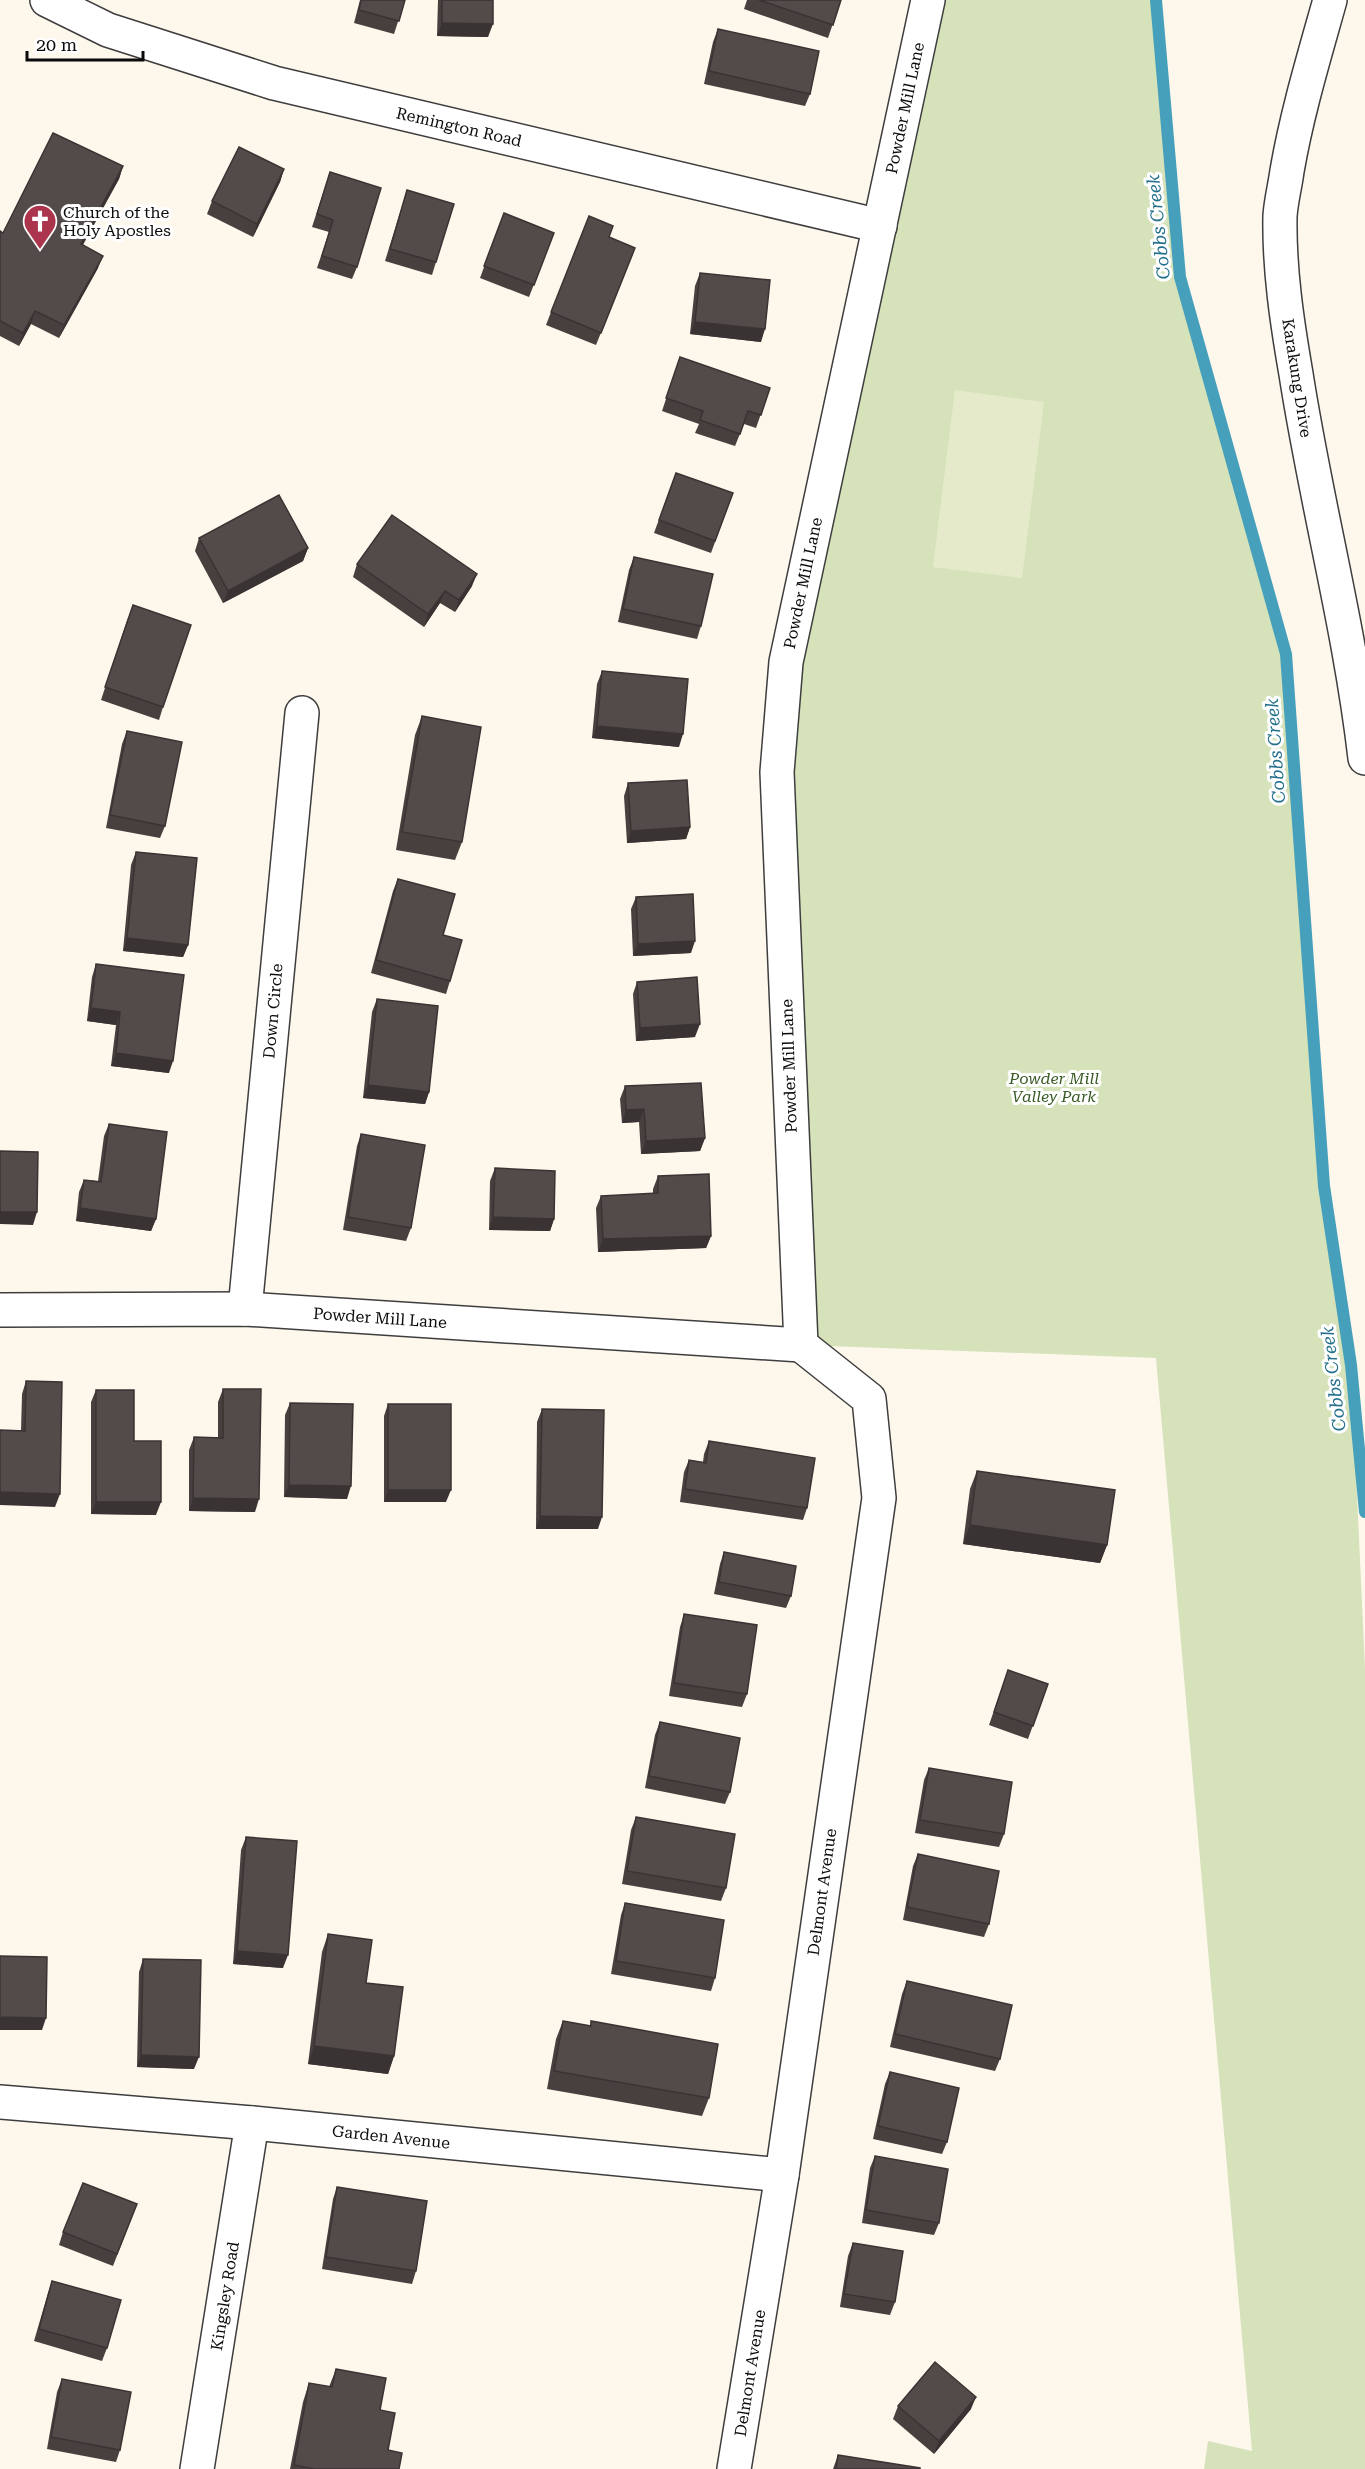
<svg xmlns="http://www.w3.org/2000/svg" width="1365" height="2469" viewBox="0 0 1365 2469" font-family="'Roboto Serif',serif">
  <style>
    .green { fill: #d5e2ba }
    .pitch { fill: #e5ebca }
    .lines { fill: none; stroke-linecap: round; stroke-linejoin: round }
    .stream { stroke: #46a0bc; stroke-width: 12 }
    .minor-casing { stroke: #3e3e3e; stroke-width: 36 }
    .minor { stroke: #fff; stroke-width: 33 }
    .wall { fill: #47403f }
    .shaded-wall { fill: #393433 }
    .building { fill: #524b49; stroke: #393433; stroke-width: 1.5 }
    .labels { text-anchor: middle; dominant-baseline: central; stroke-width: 6; stroke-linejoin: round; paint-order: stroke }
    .street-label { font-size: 16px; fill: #0b0b0b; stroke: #fff }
    .poi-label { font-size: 16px; fill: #0b0b0b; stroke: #fff; text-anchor: start }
    .park-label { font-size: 16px; font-style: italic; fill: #385a24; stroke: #fff }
    .water-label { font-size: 18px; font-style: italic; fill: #24708d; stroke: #fff }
  </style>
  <rect width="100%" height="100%" fill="#fdf7ec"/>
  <polygon class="green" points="928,0 1157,0 1180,277 1286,654 1316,1067 1351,1365 1365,1669 1365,2469 1204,2469 1208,2441 1252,2451 1156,1358 801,1345 777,772"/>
  <polygon class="pitch" points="955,390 1044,402 1022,578 933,567"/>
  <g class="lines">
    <polyline class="stream" points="1156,0 1180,277 1286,654 1324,1186 1351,1365 1365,1512"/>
    <defs>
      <g id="minor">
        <polyline points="47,0 108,30 274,83 880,226"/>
        <path d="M1330,0C1314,57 1297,113 1287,171C1285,186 1281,201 1280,216C1279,269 1287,322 1296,374C1316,503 1350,628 1365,758"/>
        <polyline points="245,1309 302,713"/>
        <polyline points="0,1310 245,1309 801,1345"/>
        <polyline points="801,1345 777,772 786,662 928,0"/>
        <polyline points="0,2102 252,2123 782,2175"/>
        <polyline points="197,2469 252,2123"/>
        <polyline points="734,2469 782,2175 879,1498 869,1399 801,1345"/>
      </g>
    </defs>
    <use href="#minor" class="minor-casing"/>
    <use href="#minor" class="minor"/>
  </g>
  <g class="wall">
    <polygon points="360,0 405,0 394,34 354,23"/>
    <polygon points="438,0 493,0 488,37 437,36"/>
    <polygon points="747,0 841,0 828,38 744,9"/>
    <polygon points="718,29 810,94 805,106 704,84 713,42"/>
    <polygon points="123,166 119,179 83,245 98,268 59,338 31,324 19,346 0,336 0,231 3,233"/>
    <polygon points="284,169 280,182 253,237 207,214 212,201"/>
    <polygon points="330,172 357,267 352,279 317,268 329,232 312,227"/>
    <polygon points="407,190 436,262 432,275 385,261"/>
    <polygon points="504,213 554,233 529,297 480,278"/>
    <polygon points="609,237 635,248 596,345 546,325 551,312"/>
    <polygon points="700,273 761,342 690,334 695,286"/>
    <polygon points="680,357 770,388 756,428 744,424 735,446 695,433 699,424 662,411"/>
    <polygon points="676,473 733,493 711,553 654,533"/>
    <polygon points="199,538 308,548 303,561 223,603 195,551"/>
    <polygon points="634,557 701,626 697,639 618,622 629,570"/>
    <polygon points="357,564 472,586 455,612 440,603 424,627 353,577"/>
    <polygon points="128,618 163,707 159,720 101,700"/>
    <polygon points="602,671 679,747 592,738 597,684"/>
    <polygon points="422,716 462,842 455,860 396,850 415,735"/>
    <polygon points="127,731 165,826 160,838 106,828 122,744"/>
    <polygon points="628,783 690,827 686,839 627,843 624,796"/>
    <polygon points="136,852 188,945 183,957 123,951 131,865"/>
    <polygon points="398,879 443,935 450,981 446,994 371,973 393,891"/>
    <polygon points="636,897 691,953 633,956 631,909"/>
    <polygon points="96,964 169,1073 111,1066 116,1025 87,1021 92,977"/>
    <polygon points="637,982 695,1037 636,1041 633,994"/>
    <polygon points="377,999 429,1092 425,1104 363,1098 372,1012"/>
    <polygon points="625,1086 705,1138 700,1151 641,1154 639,1122 622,1123 620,1099"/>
    <polygon points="109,1124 156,1219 151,1231 76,1221 79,1192 84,1180 98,1181 104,1136"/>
    <polygon points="361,1134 411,1228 406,1241 343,1230 357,1146"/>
    <polygon points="495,1168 554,1219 550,1231 489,1230 490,1181"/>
    <polygon points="658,1176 711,1236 706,1248 598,1252 596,1208 601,1196 653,1194 653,1189"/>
    <polygon points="26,1381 55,1507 21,1431 22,1394"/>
    <polygon points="223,1389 255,1512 189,1511 189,1450 194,1437 218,1437 218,1402"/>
    <polygon points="96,1390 134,1441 156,1515 91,1514 91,1402"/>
    <polygon points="290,1403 347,1499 284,1497 285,1415"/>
    <polygon points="388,1404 446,1502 384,1502 384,1416"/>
    <polygon points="542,1409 598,1529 536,1529 537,1422"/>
    <polygon points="709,1441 807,1508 803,1520 680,1502 684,1472 689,1460 703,1462 704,1454"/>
    <polygon points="977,1471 1107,1545 1100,1563 963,1544 970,1489"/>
    <polygon points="724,1552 791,1596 786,1608 714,1594 720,1564"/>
    <polygon points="684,1614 747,1694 742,1707 669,1696 680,1627"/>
    <polygon points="1008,1670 1048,1684 1028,1739 989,1725"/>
    <polygon points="660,1722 730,1792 725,1804 645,1788 655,1735"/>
    <polygon points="929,1768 1004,1834 999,1847 915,1833 924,1780"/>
    <polygon points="636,1817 726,1888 721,1901 622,1884 631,1830"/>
    <polygon points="246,1837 283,1968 233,1964 241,1850"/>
    <polygon points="918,1854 989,1924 984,1937 903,1920 913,1866"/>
    <polygon points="625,1903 715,1978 711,1991 611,1974 621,1915"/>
    <polygon points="328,1934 366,1983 394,2056 388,2074 308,2064 322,1952"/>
    <polygon points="143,1959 194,2069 137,2067 139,1972"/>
    <polygon points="907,1981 1000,2059 995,2071 890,2047 902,1994"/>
    <polygon points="563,2021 590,2026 591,2021 709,2098 702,2116 547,2089 556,2039"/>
    <polygon points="890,2072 947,2142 942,2154 873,2139 885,2084"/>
    <polygon points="875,2156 939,2223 934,2235 862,2223 870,2168"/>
    <polygon points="337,2187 416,2271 412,2284 322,2269 333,2199"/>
    <polygon points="132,2217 113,2266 59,2245 63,2232"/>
    <polygon points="853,2243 895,2302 890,2315 840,2307 848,2256"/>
    <polygon points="52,2281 107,2348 102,2361 34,2341 48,2293"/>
    <polygon points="336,2369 380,2410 388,2450 399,2469 290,2469 303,2402 309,2383 329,2387"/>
    <polygon points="62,2379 120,2450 116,2462 47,2449 57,2392"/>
    <polygon points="898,2406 971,2409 934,2454 893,2419"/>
    <polygon points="838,2455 920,2469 833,2469"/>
  </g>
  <g class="shaded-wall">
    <polygon points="442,23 493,24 488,37 437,36"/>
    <polygon points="123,166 119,179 76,256 81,244"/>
    <polygon points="284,169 280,182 253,237 257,224"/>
    <polygon points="103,256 98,268 59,338 64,325"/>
    <polygon points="35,311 31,324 19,346 23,333"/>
    <polygon points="695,322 765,329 761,342 690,334"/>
    <polygon points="308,548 303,561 223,603 228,591"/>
    <polygon points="477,574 472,586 455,612 459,600"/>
    <polygon points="445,591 440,603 424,627 428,614"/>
    <polygon points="597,726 683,734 679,747 592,738"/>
    <polygon points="690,827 686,839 627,843 631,831"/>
    <polygon points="127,938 188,945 183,957 123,951"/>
    <polygon points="695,941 691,953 633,956 638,944"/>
    <polygon points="91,1008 120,1012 116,1025 87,1021"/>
    <polygon points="700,1024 695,1037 636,1041 640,1028"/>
    <polygon points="116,1053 173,1061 169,1073 111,1066"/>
    <polygon points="368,1085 429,1092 425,1104 363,1098"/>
    <polygon points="644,1109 639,1122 622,1123 626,1110"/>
    <polygon points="705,1138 700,1151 641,1154 646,1141"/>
    <polygon points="80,1208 156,1219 151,1231 76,1221"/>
    <polygon points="0,1212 37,1212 33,1225 0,1224"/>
    <polygon points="493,1217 554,1219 550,1231 489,1230"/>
    <polygon points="711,1236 706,1248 598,1252 603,1239"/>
    <polygon points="289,1485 351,1486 347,1499 284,1497"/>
    <polygon points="388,1490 451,1490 446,1502 384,1502"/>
    <polygon points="0,1492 60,1494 55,1507 0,1505"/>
    <polygon points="193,1498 259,1499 255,1512 189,1511"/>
    <polygon points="96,1502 161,1502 156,1515 91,1514"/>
    <polygon points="540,1516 602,1517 598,1529 536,1529"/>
    <polygon points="970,1525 1107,1545 1100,1563 963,1544"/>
    <polygon points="237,1951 288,1955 283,1968 233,1964"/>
    <polygon points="0,2017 46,2018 42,2030 0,2030"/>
    <polygon points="314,2046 394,2056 388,2074 308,2064"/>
    <polygon points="141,2055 199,2057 194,2069 137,2067"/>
    <polygon points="976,2397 971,2409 934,2454 939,2441"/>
  </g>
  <g class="building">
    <polygon points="361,0 405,0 399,21 359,10"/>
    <polygon points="442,0 493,0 493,24 442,23"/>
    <polygon points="759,0 841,0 833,25"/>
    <polygon points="718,29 819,51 810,94 709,71"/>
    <polygon points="53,133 123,166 81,244 103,256 64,325 35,311 23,333 0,321 0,231 3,233"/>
    <polygon points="239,147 284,169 257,224 212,201"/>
    <polygon points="330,172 381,188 357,267 322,256 333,220 317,214"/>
    <polygon points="407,190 454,204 436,262 390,249"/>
    <polygon points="504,213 554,233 534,285 484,266"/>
    <polygon points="589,216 613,226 609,237 635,248 601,333 551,312"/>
    <polygon points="700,273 770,280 765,329 695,322"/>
    <polygon points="680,357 770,388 761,415 748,411 740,434 700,420 703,411 666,398"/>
    <polygon points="676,473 733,493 715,541 659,520"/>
    <polygon points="279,495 308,548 228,591 199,538"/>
    <polygon points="392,515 477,574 459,600 445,591 428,614 357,564"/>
    <polygon points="634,557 713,574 701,626 623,609"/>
    <polygon points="133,605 191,625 163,707 105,687"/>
    <polygon points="602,671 688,679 683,734 597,726"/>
    <polygon points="422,716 481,727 462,842 402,832"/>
    <polygon points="127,731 182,742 165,826 110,815"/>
    <polygon points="687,780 690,827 631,831 628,783"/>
    <polygon points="136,852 197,858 188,945 127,938"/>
    <polygon points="398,879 455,894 443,935 462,940 450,981 376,960"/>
    <polygon points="693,894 695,941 638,944 636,897"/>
    <polygon points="96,964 184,975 173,1061 116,1053 120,1012 91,1008"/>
    <polygon points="697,977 700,1024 640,1028 637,982"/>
    <polygon points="377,999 438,1006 429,1092 368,1085"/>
    <polygon points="701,1083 705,1138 646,1141 644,1109 626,1110 625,1086"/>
    <polygon points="109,1124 167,1132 156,1219 80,1208 84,1180 101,1182"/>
    <polygon points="361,1134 425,1145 411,1228 348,1217"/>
    <polygon points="0,1151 38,1152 37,1212 0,1212"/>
    <polygon points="495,1168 555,1171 554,1219 493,1217"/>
    <polygon points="709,1174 711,1236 603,1239 601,1196 658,1193 658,1176"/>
    <polygon points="26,1381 62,1382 60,1494 0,1492 0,1430 25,1431"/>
    <polygon points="223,1389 261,1389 259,1499 193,1498 194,1437 223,1438"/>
    <polygon points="96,1390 134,1390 134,1441 161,1441 161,1502 96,1502"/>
    <polygon points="290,1403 353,1404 351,1486 289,1485"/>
    <rect x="388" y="1404" width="63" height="86"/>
    <polygon points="542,1409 604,1410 602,1517 540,1516"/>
    <polygon points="709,1441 815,1458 807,1508 685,1489 689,1460 706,1463"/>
    <polygon points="977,1471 1115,1490 1107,1545 970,1525"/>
    <polygon points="724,1552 796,1566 791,1596 719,1582"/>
    <polygon points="684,1614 757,1625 747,1694 674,1683"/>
    <polygon points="1008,1670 1048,1684 1033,1726 994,1712"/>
    <polygon points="660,1722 740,1738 730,1792 649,1776"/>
    <polygon points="929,1768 1012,1782 1004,1834 920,1820"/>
    <polygon points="636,1817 735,1834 726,1888 627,1871"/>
    <polygon points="246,1837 297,1841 288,1955 237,1951"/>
    <polygon points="918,1854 999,1871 989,1924 907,1907"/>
    <polygon points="625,1903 724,1920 715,1978 616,1961"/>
    <polygon points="328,1934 372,1940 366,1983 403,1987 394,2056 314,2046"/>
    <polygon points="0,1956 47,1957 46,2018 0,2017"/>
    <polygon points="143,1959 201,1960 199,2057 141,2055"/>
    <polygon points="907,1981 1012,2005 1000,2059 895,2034"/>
    <polygon points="563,2021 591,2026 591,2021 718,2044 709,2098 554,2071"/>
    <polygon points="890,2072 959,2088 947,2142 878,2126"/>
    <polygon points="875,2156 948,2169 939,2223 866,2210"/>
    <polygon points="83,2183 137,2204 117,2254 63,2232"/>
    <polygon points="337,2187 427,2201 416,2271 326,2257"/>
    <polygon points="853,2243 903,2251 895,2302 844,2294"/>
    <polygon points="52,2281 121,2300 107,2348 39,2329"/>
    <polygon points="935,2362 976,2397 939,2441 898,2406"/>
    <polygon points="336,2369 386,2378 380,2410 395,2413 388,2450 402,2453 399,2469 314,2469 294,2465 309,2383 332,2387"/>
    <polygon points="62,2379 131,2392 120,2450 51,2437"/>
    <polygon points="838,2455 920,2468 920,2469 836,2469"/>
  </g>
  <defs>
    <symbol id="church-pin" viewBox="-11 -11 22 30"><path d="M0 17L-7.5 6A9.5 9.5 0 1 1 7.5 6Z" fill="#aa354d" stroke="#fff"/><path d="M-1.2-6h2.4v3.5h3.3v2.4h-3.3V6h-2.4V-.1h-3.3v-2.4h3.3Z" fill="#fff"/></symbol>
  </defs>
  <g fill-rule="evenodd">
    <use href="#church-pin" x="21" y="202" width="38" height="52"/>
  </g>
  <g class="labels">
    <g class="street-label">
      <text transform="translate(905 108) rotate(-78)">Powder Mill Lane</text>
      <text transform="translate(459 127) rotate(13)">Remington Road</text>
      <text transform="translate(1297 378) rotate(81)">Karakung Drive</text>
      <text transform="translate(803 583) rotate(-78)">Powder Mill Lane</text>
      <text transform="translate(273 1011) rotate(-85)">Down Circle</text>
      <text transform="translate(789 1066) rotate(-92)">Powder Mill Lane</text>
      <text transform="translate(380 1318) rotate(4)">Powder Mill Lane</text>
      <text transform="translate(822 1892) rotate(-82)">Delmont Avenue</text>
      <text transform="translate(391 2137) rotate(6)">Garden Avenue</text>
      <text transform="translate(225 2296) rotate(-81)">Kingsley Road</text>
      <text transform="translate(750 2373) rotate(-81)">Delmont Avenue</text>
    </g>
    <g class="poi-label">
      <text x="63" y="212">Church of the<tspan x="63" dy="18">Holy Apostles</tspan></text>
    </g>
    <g class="park-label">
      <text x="1054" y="1078">Powder Mill<tspan x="1054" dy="18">Valley Park</tspan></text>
    </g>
    <g class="water-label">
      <text transform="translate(1158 227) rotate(-96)">Cobbs Creek</text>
      <text transform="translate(1275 751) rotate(-94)">Cobbs Creek</text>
      <text transform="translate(1333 1379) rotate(-97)">Cobbs Creek</text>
    </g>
  </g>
  <path d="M27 51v9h116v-9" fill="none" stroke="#0b0b0b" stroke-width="3"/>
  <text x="36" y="51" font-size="18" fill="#0b0b0b" stroke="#ffffff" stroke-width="4.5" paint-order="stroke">20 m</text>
</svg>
